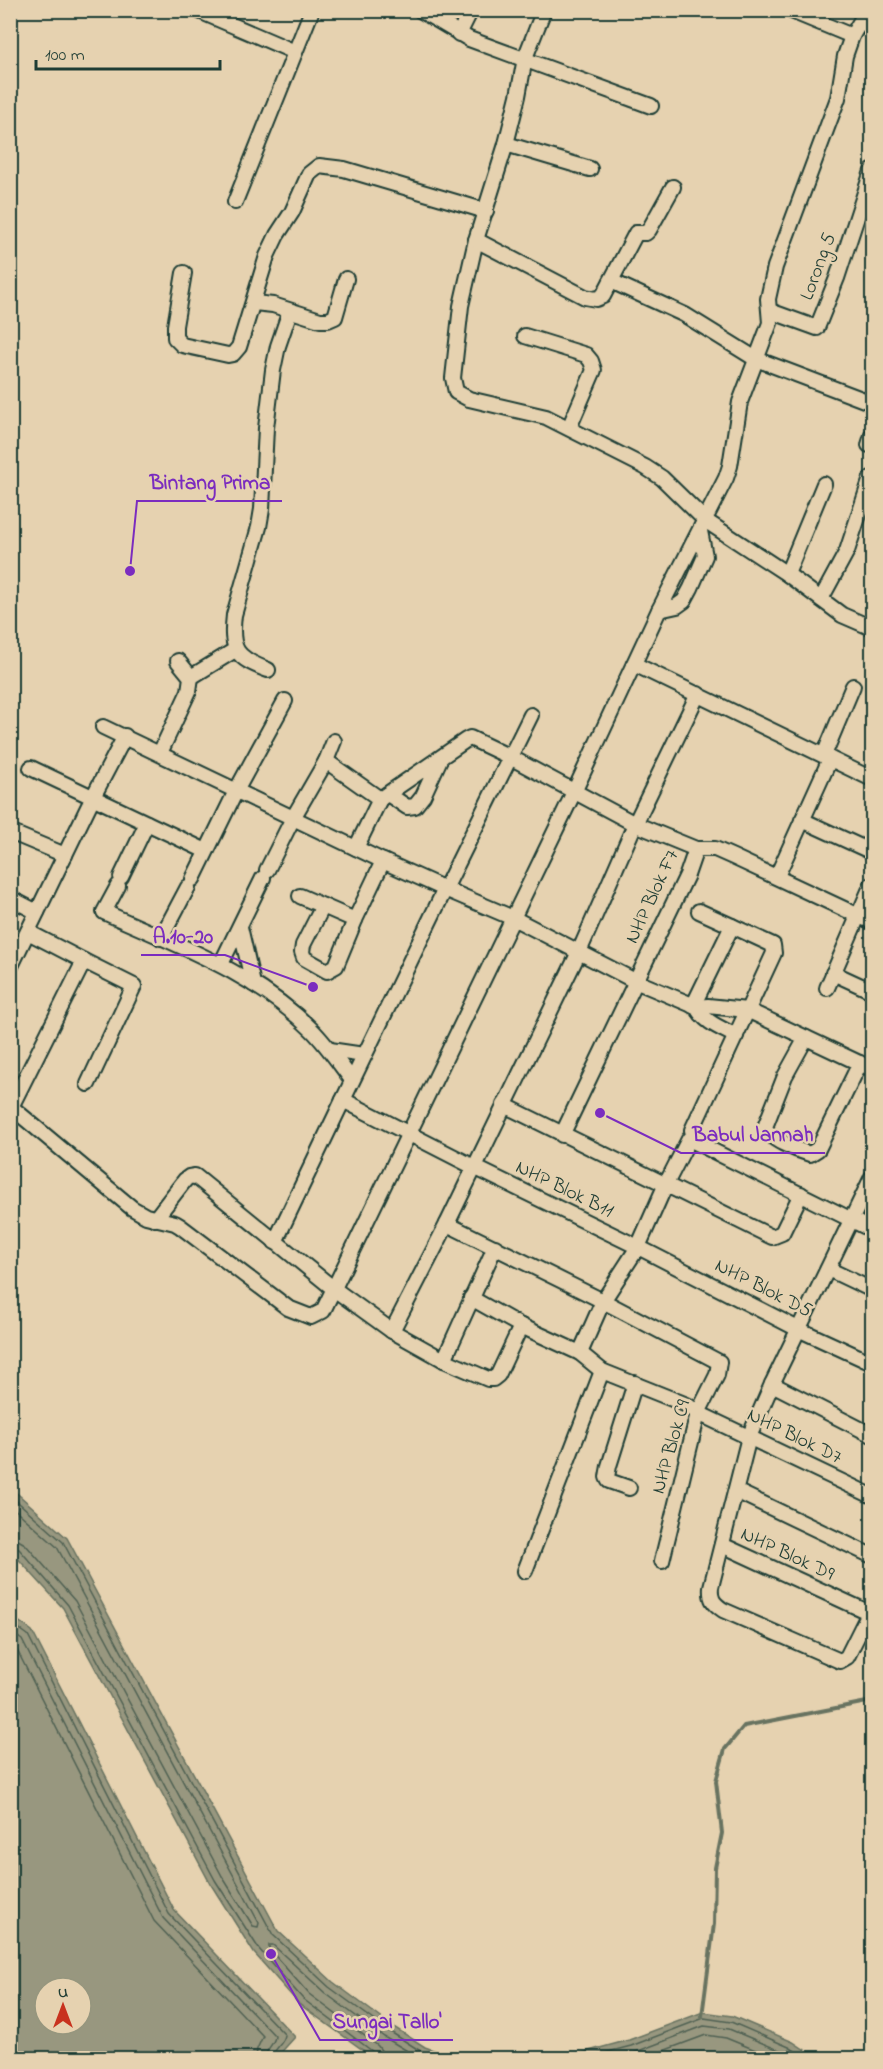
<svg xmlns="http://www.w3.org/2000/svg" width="883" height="2069" viewBox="0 0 883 2069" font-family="'Indie Flower',sans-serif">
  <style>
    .water { fill: #98977f; stroke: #687361; stroke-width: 1.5; fill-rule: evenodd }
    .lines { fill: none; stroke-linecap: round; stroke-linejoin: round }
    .shore { stroke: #4f6152; stroke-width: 1.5 }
    .stream { stroke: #687361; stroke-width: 4 }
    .minor-casing { stroke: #1f3d34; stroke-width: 18 }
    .minor { stroke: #e6d2b0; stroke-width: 14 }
    .labels { text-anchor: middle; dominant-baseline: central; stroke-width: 5; stroke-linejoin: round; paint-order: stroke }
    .street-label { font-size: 20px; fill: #1f3d34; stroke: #e6d2b0 }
    .leader { fill: none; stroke: #7b2cbf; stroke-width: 2 }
    .callout-dot { fill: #7b2cbf; stroke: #e6d2b0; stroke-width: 2 }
    .callout-label { font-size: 21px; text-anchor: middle; font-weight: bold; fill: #7b2cbf; stroke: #e6d2b0; stroke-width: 5; stroke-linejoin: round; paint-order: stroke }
  </style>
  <rect width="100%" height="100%" fill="#e6d2b0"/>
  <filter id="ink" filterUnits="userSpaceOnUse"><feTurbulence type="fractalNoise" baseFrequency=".0167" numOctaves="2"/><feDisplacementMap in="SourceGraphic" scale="12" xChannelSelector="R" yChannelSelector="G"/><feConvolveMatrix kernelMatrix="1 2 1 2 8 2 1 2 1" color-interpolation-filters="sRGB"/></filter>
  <g filter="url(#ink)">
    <g class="water">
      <polygon points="10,1487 67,1538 278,1931 333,1982 392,2026 425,2047 455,2058 374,2058 299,2004 254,1953 210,1883 63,1608 11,1551"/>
      <path d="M10,1615L32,1631L174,1910L295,2037L276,2058H11ZM45,1988H81V2024H45Z"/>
      <polygon points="703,2012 732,2016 793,2042 817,2058 563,2058 629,2040"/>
    </g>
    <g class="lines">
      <g class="shore">
        <polyline points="10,1495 63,1542 273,1935 329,1987 389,2031 422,2052 439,2058"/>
        <polyline points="10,1505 57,1547 259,1923 258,1927 253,1926 222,1876 75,1601 25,1544 18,1540 10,1538"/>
        <polyline points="10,1546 19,1549 68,1605 215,1880 259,1949 303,1999 372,2051 375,2058"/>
        <path d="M10,1622L28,1635L169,1914L285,2035C284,2044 273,2049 272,2058"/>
        <path d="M10,1631L22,1640L163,1918L275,2036C275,2044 265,2049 265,2058"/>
        <polyline points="10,1643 15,1646 154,1921 263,2036 257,2049 256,2058"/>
        <polyline points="383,2058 382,2052 378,2046 309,1994 269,1949 269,1945 273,1945 325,1993 384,2037 419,2058"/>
        <polyline points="585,2058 631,2046 704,2018 731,2022 789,2047 806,2058"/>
        <polyline points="613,2058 633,2053 704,2026 729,2029 786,2053 793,2058"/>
        <polyline points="644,2058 706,2035 726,2038 775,2058"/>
      </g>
      <polyline class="stream" points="702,2016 714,1924 715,1868 722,1833 716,1781 725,1749 744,1726 872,1701"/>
      <defs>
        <g id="minor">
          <polyline points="197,10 295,52"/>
          <polyline points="420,10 469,39 651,106"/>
          <polyline points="544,10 525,58 518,96 506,144 476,240 461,306 453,378 456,392 469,399 546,417 645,467 662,478 706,521 787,574 842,615 872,628"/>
          <polyline points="789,10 852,36"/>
          <polyline points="862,17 872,32"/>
          <polyline points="459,34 471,10"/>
          <polyline points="506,144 590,169"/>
          <polyline points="235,202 312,10"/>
          <polyline points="476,240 585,297 596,299 603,296 636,233 646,233 649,230 673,187"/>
          <polyline points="184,273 175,326 175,338 182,345 228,355 233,354 239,347 267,256 277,235 292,212 309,174 319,166 344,169 486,211"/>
          <polyline points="611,281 685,315 756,359 872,403"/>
          <polyline points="254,303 273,305 320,320 328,320 335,317 346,279"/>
          <polyline points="770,311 817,328 837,278 872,171"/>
          <polyline points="525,336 586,355 591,361 594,370 569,428"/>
          <polyline points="869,445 872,435"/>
          <polyline points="787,574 824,484"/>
          <polyline points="821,599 847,551 871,478"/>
          <polyline points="659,610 677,606 684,601 691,588 705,556 700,531"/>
          <polyline points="634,664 872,779"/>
          <path d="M268,670C236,658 230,650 234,615L259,527L262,509L266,428L273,370L278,346L290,311"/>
          <polyline points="191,677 235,650"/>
          <polyline points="103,727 383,861 445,889 531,715"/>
          <polyline points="160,753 189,691 191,677 178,661"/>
          <polyline points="824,755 853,686"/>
          <polyline points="326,761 334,741"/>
          <polyline points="31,768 206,851"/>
          <polyline points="388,794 407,807 415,806 423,796 440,759"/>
          <polyline points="802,820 872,852"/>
          <polyline points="10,832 65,855"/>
          <polyline points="356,848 380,799"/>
          <polyline points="267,870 293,818 326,761 380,799 466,740 470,738 510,757 635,824 696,849"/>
          <polyline points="777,876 830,759"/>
          <polyline points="121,877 147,823"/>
          <polyline points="193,879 236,791 285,701"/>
          <path d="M118,886L104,912C177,945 254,972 312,1030C327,1045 339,1063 352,1080"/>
          <polyline points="300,896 355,920 383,861"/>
          <polyline points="10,898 37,912"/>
          <polyline points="323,906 303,945 302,952 304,958 327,971 336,966 355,920"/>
          <polyline points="699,911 732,926"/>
          <polyline points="240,927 253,984"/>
          <polyline points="161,938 188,887"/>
          <polyline points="84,961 134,986 88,1084"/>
          <polyline points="221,964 263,878"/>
          <polyline points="10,968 93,797 125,736"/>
          <polyline points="833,973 872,991"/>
          <polyline points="827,988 872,884"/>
          <polyline points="697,1007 708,1006 747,1010 872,1069"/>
          <path d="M806,1038L785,1076L765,1127C767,1139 799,1151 810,1154L818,1149L860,1063"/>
          <polyline points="330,1050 364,1055"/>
          <path d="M343,1100L445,889L513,918L635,981L697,1007C703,1022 723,1029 736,1036"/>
          <polyline points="504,1105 772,1237 782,1233 801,1194"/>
          <polyline points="10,1106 132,1208 146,1216 175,1223 180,1226 275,1298 288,1308 311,1317 323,1311 574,792 659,610 726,478 730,466 740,402 770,323 768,299 775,267 838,98 845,56 852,36 867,10"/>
          <polyline points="11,1107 84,961 28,932"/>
          <polyline points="692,1130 774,953 773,945 732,926 693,1006"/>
          <polyline points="562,1135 687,875 696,849 715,849 733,857 872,922"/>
          <path d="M872,1177L772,1384L749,1437L711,1587C710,1599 713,1603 723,1610L840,1661L847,1657L872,1607"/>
          <polyline points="155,1219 185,1180 189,1177 195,1176 334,1289 392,1331 444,1360 488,1379 493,1379 498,1375 521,1326"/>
          <polyline points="447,1224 603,1301 719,1362 717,1375 698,1413 662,1561"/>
          <polyline points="275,1242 343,1100 474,1167 638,1247 798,1329 872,1363"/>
          <polyline points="828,1269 872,1290"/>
          <polyline points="471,1298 521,1326 580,1353 603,1301 638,1247 665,1186 689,1139 872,1230"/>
          <polyline points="392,1331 447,1224 579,952 635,824 698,694"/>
          <polyline points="580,1353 602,1371 687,1405 698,1413 872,1496"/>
          <polyline points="444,1360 495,1247"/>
          <polyline points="772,1384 872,1435"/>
          <polyline points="629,1488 609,1481 607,1477 609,1466 635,1383"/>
          <polyline points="736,1491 872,1556"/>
          <polyline points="722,1545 870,1613"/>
          <polyline points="525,1571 602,1371"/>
        </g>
      </defs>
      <use href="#minor" class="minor-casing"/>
      <use href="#minor" class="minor"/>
    </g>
  </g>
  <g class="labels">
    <g class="street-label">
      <text transform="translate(819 267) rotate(-70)">Lorong 5</text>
      <text transform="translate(653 897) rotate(-65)">NHP Blok F7</text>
      <text transform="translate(564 1190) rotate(26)">NHP Blok B11</text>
      <text transform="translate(763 1289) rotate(27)">NHP Blok D5</text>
      <text transform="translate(794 1437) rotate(26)">NHP Blok D7</text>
      <text transform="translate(672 1447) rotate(-74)">NHP Blok C9</text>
      <text transform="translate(787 1555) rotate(25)">NHP Blok D9</text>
    </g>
  </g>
  <path class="leader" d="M130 571L137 501H282M313 987L225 955H141M600 1113L681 1153H825M271 1954L320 2040H453"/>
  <g class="callout-dot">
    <circle cx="130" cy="571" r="6"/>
    <circle cx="313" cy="987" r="6"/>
    <circle cx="600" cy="1113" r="6"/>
    <circle cx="271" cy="1954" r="6"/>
  </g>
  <g class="callout-label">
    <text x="210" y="489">Bintang Prima</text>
    <text x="183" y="943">A.10-20</text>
    <text x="753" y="1141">Babul Jannah</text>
    <text x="387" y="2028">Sungai Tallo'</text>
  </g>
  <rect width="883" height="2069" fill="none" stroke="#e6d2b0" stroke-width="36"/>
  <rect x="18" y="18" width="847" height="2033" fill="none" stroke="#1f3d34" stroke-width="2" filter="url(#ink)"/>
  <g transform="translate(63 2006)"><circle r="28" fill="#e6d2b0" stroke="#96967e" stroke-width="1.5"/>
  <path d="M0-4.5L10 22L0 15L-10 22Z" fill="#c8321e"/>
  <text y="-9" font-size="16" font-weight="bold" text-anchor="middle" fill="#1f3d34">U</text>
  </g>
  <path d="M36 60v9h184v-9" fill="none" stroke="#1f3d34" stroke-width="3"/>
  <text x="45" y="60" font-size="18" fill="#1f3d34" stroke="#e6d2b0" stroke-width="4.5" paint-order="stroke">100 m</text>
</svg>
